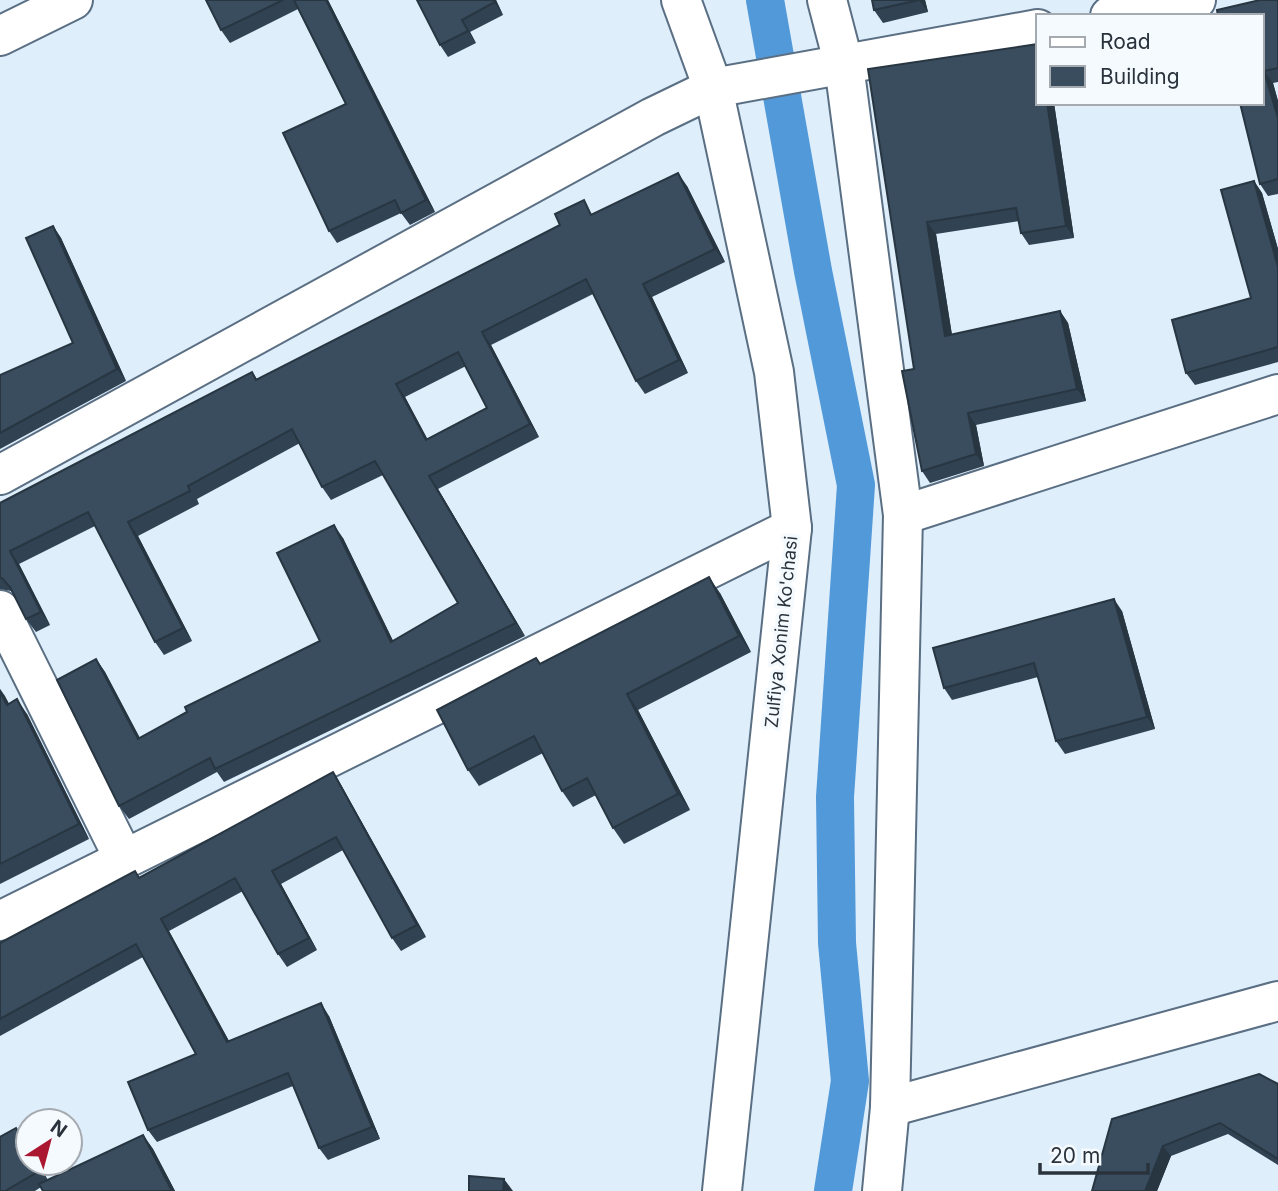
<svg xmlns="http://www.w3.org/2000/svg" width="1278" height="1191" viewBox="0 0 1278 1191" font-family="Inter,sans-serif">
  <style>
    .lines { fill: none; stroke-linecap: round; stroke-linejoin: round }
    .canal { stroke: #5299d9; stroke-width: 38 }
    .minor-casing { stroke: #5a6f83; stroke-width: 42 }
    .minor { stroke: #fff; stroke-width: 38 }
    .wall { fill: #314252; fill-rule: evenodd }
    .shaded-wall { fill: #283642 }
    .building { fill: #394d5f; stroke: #283642; stroke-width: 2; fill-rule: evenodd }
    .labels { text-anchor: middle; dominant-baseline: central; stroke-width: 7; stroke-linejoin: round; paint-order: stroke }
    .street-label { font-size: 18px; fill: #2a333c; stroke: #f5fafe }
  </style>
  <rect width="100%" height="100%" fill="#dfeefb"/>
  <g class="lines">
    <polyline class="canal" points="765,0 813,271 856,485 835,797 837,943 850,1081 833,1191"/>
    <defs>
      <g id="minor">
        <polyline points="681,0 713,88 774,372 792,528 722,1191"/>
        <polyline points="827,0 844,65 903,515 890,1107 882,1191"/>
        <polyline points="1110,16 1196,0"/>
        <polyline points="0,36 73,0"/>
        <polyline points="0,475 653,117 713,88 1038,29"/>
        <polyline points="903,515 1278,394"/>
        <polyline points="0,610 124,859"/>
        <polyline points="0,921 792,528"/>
        <polyline points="890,1107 1278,1001"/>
      </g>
    </defs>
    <use href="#minor" class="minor-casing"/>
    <use href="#minor" class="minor"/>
  </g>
  <g class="wall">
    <polygon points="206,0 328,0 435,212 410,225 401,213 337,243 329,231 346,104 298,9 230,43 221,30"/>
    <polygon points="417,0 496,0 503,15 470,32 476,43 448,57 440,45"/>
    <polygon points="872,0 925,0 928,12 883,23 874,10"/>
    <polygon points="1260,0 1278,0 1278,82 1273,83 1278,101 1278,194 1268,196 1260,184"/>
    <polygon points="868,69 1038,103 1054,103 1074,238 1029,245 1021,233 1019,221 936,234 952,335 1060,311 1068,323 1086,401 976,425 984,466 930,483 922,471 914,369"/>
    <polygon points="1254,181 1262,193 1278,249 1278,362 1195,385 1186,373 1251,298"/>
    <path d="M687,186L725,262L652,297L688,373L645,394L636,381L593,294L491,345L539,437L438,489L525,636L224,782L217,772L129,819L119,806L96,659L105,672L140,738L320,641L343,538L393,641L458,603L383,475L331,500L322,487L300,443L197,499L199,504L138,536L192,641L164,655L155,642L95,526L19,564L50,625L36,632L26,619L14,594L11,591L0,589V503L252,372L257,379L593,214ZM466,366L487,408L427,439L405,397Z"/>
    <polygon points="53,226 61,238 126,381 0,449 0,375 73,343"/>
    <polygon points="720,593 751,652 638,710 690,810 624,844 613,828 596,795 573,807 562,791 543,753 479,786 468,770 536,658 540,664"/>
    <polygon points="1122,611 1155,729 1065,754 1056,741 1038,677 952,700 944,688"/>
    <polygon points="0,689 9,704 27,714 89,839 0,884"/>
    <polygon points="333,772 341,785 426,937 401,951 392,938 343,850 281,884 317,950 287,967 278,954 243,891 169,931 229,1041 329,1016 380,1139 328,1160 319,1148 293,1086 157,1142 148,1130 196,1054 143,957 0,1036 0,943 140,878"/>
    <polygon points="1259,1074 1278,1084 1278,1165 1228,1134 1171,1156 1157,1191 1092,1191"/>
    <polygon points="16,1128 25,1140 48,1180 143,1135 153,1149 175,1191 43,1191 41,1187 35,1191 0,1191"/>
  </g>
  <g class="shaded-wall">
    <polygon points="326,0 328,0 435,212 426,200"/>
    <polygon points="493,0 496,0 503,15"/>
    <polygon points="919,0 925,0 928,12"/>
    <polygon points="462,20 470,32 476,43 468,31"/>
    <polygon points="1264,71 1273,83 1278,101 1278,118"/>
    <polygon points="1047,103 1054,103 1074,238 1066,226"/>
    <polygon points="678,173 687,186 725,262 715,249"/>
    <polygon points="1254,181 1262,193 1278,249 1278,267"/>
    <polygon points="927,222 936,234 954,348 945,336"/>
    <polygon points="53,226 61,238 126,381 117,369"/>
    <polygon points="643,284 652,297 688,373 679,360"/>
    <polygon points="1060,311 1068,323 1086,401 1077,389"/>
    <polygon points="482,332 491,345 539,437 530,424"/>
    <polygon points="396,384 405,397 435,453 426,440"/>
    <polygon points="968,413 976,425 984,466 976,454"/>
    <polygon points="429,476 438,489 525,636 516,623"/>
    <polygon points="128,522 138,536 192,641 183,628"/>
    <polygon points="334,525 343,538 400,655 391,642"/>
    <polygon points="10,551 19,564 50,625 41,612"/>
    <polygon points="709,577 720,593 751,652 739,636"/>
    <polygon points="1114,599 1122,611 1155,729 1147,717"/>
    <polygon points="96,659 105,672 147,752 138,739"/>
    <polygon points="0,689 5,696 17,719 7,705 0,692"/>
    <polygon points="627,694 638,710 690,810 678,794"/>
    <polygon points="17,699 27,714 89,839 79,824"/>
    <polygon points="333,772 341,785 426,937 417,925"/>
    <polygon points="272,871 281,884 317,950 309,938"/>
    <polygon points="161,919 169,931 236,1054 227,1042"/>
    <polygon points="321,1003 329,1016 380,1139 372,1127"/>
    <polygon points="143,1135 153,1149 175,1191 172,1191"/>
    <polygon points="1163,1146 1171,1156 1157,1191 1145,1191"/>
    <polygon points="504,1179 513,1191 503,1191"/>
  </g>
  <g class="building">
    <polygon points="206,0 283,0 221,30"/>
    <polygon points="294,0 326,0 426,200 401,213 395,200 329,231 283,133 346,104"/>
    <polygon points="417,0 493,0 495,2 462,20 468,31 440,45"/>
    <polygon points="872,0 919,0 874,10"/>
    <polygon points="1260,0 1278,0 1278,68 1264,71 1278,118 1278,179 1260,184 1240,103 1262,103 1262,16 1218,16 1217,10"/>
    <polygon points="1038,44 1038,103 1047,103 1066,226 1021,233 1016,208 927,222 945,336 1060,311 1077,389 968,413 976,454 922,471 902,371 914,369 868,69"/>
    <path d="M678,173L715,249L643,284L679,360L636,381L586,279L482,332L530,424L429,476L516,623L215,769L210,758L119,806L57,680L96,659L138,739L187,712L185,707L320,641L277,553L334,525L391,642L458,603L375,461L322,487L292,429L188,486L190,491L128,522L183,628L155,642L88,512L10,551L41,612L26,619L10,587L2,578H0V503L252,372L256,380L560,225L555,214L584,200L591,215ZM458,352L487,408L426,440L396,384Z"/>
    <polygon points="1254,181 1278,267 1278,347 1186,373 1172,320 1251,298 1221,190"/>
    <polygon points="53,226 117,369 0,433 0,375 73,343 26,238"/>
    <polygon points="709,577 739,636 627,694 678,794 613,828 587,778 562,791 534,736 468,770 437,710 536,658 540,664"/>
    <polygon points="1114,599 1147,717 1056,741 1034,663 944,688 933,648"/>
    <polygon points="0,692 7,705 17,699 79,824 0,864"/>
    <polygon points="333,772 417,925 392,938 336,837 272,871 309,938 278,954 235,878 161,919 227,1042 321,1003 372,1127 319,1148 288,1073 148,1130 128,1082 196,1054 136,944 0,1019 0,943 135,871 139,878"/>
    <polygon points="1259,1074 1278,1084 1278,1159 1220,1123 1163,1146 1145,1191 1092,1191 1112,1119"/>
    <polygon points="16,1128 28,1148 28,1163 37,1163 41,1170 5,1191 0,1191 0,1137"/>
    <polygon points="143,1135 172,1191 43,1191 39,1184"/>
    <polygon points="469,1176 504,1179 503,1191 469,1191"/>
  </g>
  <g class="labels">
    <g class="street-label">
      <text transform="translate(781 632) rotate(-84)">Zulfiya Xonim Ko'chasi</text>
    </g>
  </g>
  <rect x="1036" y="14" width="228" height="91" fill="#f5fafe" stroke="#a4aab0" stroke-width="2"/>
  <rect x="1050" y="37" width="35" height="10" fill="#ffffff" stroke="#a4aab0" stroke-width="2"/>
  <text x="1100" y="49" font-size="21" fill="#2a333c">Road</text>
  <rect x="1050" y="66" width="35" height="21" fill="#394d5f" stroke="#a4aab0" stroke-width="2"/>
  <text x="1100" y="84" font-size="21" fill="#2a333c">Building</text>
  <g transform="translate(49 1142) rotate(36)"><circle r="33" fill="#f5fafe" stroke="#a4aab0" stroke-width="2"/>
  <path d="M0-5L12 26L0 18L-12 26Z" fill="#ab1631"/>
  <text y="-10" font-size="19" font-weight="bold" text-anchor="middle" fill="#2a333c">N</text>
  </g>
  <path d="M1040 1163v10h108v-10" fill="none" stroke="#2a333c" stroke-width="3.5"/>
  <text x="1050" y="1163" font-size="21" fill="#2a333c" stroke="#f5fafe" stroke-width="5" paint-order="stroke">20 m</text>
</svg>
